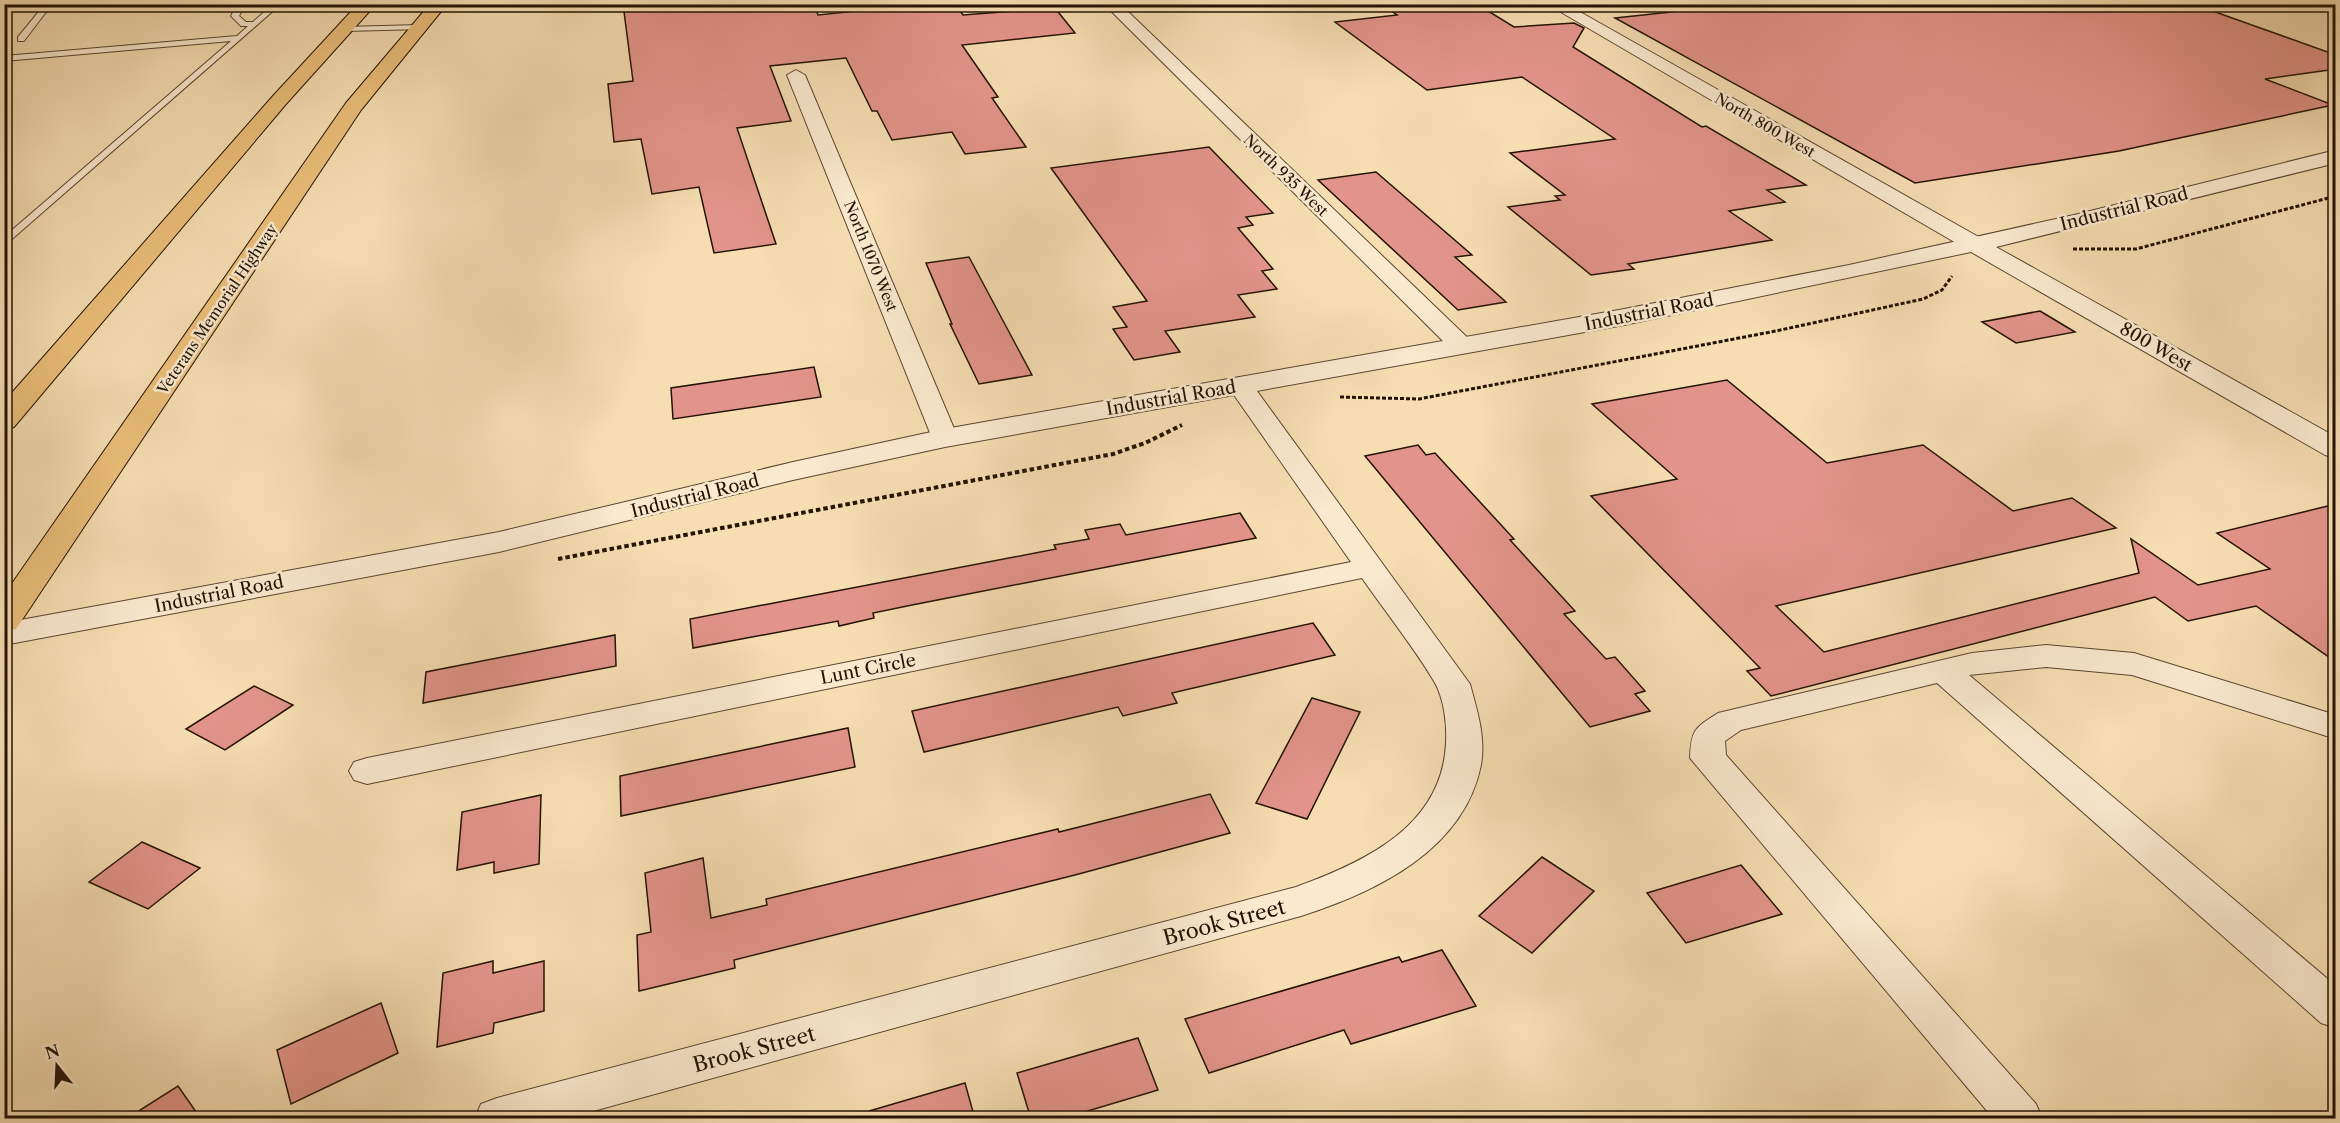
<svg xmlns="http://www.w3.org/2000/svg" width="2340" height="1123" viewBox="0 0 2340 1123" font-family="'Libre Caslon Text',serif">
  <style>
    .building { fill: #e3948a; stroke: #231305; stroke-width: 1.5 }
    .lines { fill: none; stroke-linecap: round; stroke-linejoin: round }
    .service-casing { stroke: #584630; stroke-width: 2 }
    .minor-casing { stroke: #584630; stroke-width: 2 }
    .tertiary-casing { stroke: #584630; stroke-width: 2 }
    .motorway-casing { stroke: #231305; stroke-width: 2 }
    .path-far1 { stroke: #231305; stroke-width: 3; stroke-dasharray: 4 2; stroke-linecap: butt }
    .path { stroke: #231305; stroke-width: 4; stroke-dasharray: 4.5 3; stroke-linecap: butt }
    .service { fill: #f9e9cd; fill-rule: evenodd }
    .minor { fill: #f9e9cd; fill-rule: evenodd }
    .tertiary { fill: #f9e9cd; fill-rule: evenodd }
    .motorway { fill: #ebbe79; fill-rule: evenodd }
    .labels { text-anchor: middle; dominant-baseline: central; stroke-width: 5; stroke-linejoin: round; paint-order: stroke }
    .far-street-label { font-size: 15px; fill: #231305; stroke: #f9e9cd }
    .street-label { font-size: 18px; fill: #231305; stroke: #f9e9cd }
    .near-street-label { font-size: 21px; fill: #231305; stroke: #f9e9cd }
  </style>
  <rect width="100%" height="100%" fill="#f6ddb2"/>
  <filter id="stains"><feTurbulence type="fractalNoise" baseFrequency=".00333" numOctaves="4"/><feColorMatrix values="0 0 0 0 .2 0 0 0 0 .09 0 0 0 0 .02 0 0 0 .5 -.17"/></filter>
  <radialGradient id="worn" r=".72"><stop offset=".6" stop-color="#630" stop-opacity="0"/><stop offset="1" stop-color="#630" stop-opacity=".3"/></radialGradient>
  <g class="building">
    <polygon points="623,4 814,4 818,15 925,4 955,4 963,15 1055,8 1075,33 962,45 998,97 992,98 1026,147 965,154 952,132 892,140 877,111 872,111 846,58 770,66 791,121 737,128 776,244 714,253 699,187 652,194 641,139 614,142 608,84 633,81"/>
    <polygon points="1382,4 1428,4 1432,7 1456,5 1461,8 1480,6 1514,27 1574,23 1584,28 1573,47 1702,127 1706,126 1806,185 1767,190 1785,202 1729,211 1772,240 1628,264 1634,269 1591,275 1508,207 1560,200 1555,196 1565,195 1510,153 1615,139 1522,77 1427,90 1335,22 1397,15"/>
    <polygon points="1746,4 2193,4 2336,55 2336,69 2265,79 2333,105 2119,151 1915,183 1615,18"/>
    <polygon points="1209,147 1273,213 1246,217 1253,225 1238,228 1273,269 1262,271 1277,289 1238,295 1255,317 1165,331 1180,352 1134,360 1113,329 1127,327 1113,307 1147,301 1051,168"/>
    <polygon points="1376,172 1472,255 1455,257 1506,302 1458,310 1318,180"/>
    <polygon points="969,257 1032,375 979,384 950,324 952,324 926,263"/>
    <polygon points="2040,311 2075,332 2016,343 1982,322"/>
    <polygon points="814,367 821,397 673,419 671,388"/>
    <polygon points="1727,380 1827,463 1923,445 2013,511 2072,498 2116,528 1776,606 1824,652 2139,573 2131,539 2198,585 2270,569 2217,533 2336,504 2336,662 2256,606 2188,621 2155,597 1771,696 1747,671 1760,668 1591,496 1677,479 1592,404"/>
    <polygon points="1418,445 1426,455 1435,453 1514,539 1510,540 1575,611 1564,614 1606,659 1615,657 1645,691 1635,694 1650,711 1590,727 1365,456"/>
    <polygon points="1240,513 1256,538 912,605 873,613 874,618 839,626 838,621 693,648 690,619 1056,549 1054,545 1089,539 1085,530 1120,524 1126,535"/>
    <polygon points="1313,623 1335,655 1172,693 1177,703 1123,716 1118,707 924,752 912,711"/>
    <polygon points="615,635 616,666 423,703 426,672"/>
    <polygon points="254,686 293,705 225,750 186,729"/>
    <polygon points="1312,698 1360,712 1307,819 1256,803"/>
    <polygon points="848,728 855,767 621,816 620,776"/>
    <polygon points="1210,794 1230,833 1075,875 734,960 735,968 639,991 637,935 651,932 645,873 703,858 711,918 767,905 766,899 1058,829 1059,832"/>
    <polygon points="541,795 539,864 494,873 494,862 457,870 462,812"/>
    <polygon points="142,842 200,868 148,909 89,882"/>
    <polygon points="1542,857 1594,891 1532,953 1479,916"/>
    <polygon points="1741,865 1782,914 1686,943 1647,893"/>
    <polygon points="1442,950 1476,1006 1351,1044 1344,1030 1209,1073 1185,1019 1399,957 1402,962"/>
    <polygon points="493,961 493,973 544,961 544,1011 494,1023 493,1033 437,1047 443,973"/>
    <polygon points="381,1003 398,1053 291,1104 277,1050"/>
    <polygon points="1138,1038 1158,1090 1061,1119 1031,1119 1017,1073"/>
    <polygon points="965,1083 975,1119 870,1119 869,1111"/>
    <polygon points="178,1086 201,1119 126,1119"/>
  </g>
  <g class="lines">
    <defs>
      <g id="service">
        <polygon points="45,4 52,4 24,41 18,41 18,37"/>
        <polygon points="237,4 245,4 239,16 246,22 253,22 273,4 281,4 4,246 4,237 231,41 4,61 4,56 237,36 248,26 241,26 231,16"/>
        <polygon points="2329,4 2336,4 2336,8"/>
        <polygon points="420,25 423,25 423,29 344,31 340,29 344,27"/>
      </g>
      <g id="minor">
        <polygon points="1104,4 1120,4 1471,341 1474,346 1471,351 1462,353 1453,351"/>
        <polygon points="1547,4 1566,4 1984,240 1987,245 1984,250 1968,250"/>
        <polygon points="796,70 805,75 958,438 954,444 945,446 936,444 932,438 787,75"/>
        <path d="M1240,377L1249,380L1470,684C1477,710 1486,737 1481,765C1464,850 1376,892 1301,916L568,1118H475L481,1104L497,1098L1296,887C1365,862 1443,826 1446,742C1447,724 1444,699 1435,683C1414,647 1386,613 1362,578L367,784L354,780L349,771L354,762L367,758L1351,562L1227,385L1231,380Z"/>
        <path d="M2046,645L2134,653L2336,715V739L2132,675L2046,667L1969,675L2336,986V1028L2321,1023L1937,683L1741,730L1725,741L1726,755L2036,1104L2042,1118H1993L1690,758C1691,729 1695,728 1718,713L1972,653Z"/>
      </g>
      <polygon id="tertiary" points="2336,150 2336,163 1996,247 2336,437 2336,458 2325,455 1971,252 1624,325 945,447 793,480 499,552 4,645 4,623 499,532 793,462 945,429 1624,309 1849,265 2074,215"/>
      <g id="motorway">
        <polygon points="358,4 376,4 286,104 14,427 4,430 4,401 10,395 273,96"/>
        <polygon points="430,4 447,4 361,110 16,629 4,632 4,595 346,103"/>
      </g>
    </defs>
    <use href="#service" class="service-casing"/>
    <use href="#minor" class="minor-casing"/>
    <use href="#tertiary" class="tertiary-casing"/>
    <use href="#motorway" class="motorway-casing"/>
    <g class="path-far1">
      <polyline points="2073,249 2136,249 2336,196"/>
      <polyline points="1340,397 1419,399 1776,331 1923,299 1942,290 1952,276"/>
    </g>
    <polyline class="path" points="558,559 1113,454 1145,443 1182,425"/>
    <use href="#service" class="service"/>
    <use href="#minor" class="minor"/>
    <use href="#tertiary" class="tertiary"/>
    <use href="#motorway" class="motorway"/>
  </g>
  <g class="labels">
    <g class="far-street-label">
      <text transform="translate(1765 125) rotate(30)">North 800 West</text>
      <text transform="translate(1286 175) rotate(44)">North 935 West</text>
      <text transform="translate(871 256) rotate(68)">North 1070 West</text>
      <text transform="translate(217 309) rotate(-56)">Veterans Memorial Highway</text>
    </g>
    <g class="street-label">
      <text transform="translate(2124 209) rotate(-14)">Industrial Road</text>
      <text transform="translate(1649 312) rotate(-11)">Industrial Road</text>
      <text transform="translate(2156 347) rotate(30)">800 West</text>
      <text transform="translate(1171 398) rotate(-10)">Industrial Road</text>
      <text transform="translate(695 496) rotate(-14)">Industrial Road</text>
      <text transform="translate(219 594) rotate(-11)">Industrial Road</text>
      <text transform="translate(868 669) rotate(-11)">Lunt Circle</text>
    </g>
    <g class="near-street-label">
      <text transform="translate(1224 922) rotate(-15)">Brook Street</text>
      <text transform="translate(754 1049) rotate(-15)">Brook Street</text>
    </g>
  </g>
  <rect width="2340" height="1123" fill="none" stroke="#f6ddb2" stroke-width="24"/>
  <rect x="6" y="6" width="2328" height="1111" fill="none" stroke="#231305" stroke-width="3"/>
  <rect x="12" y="12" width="2316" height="1099" fill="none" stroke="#231305" stroke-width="1.5"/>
  <g transform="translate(57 1066) rotate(342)" stroke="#f9e9cd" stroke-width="4.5" paint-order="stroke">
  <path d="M0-4.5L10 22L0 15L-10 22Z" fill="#231305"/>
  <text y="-9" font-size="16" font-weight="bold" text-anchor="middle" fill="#231305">N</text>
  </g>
  <rect width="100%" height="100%" filter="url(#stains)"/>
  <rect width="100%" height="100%" fill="url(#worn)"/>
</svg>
